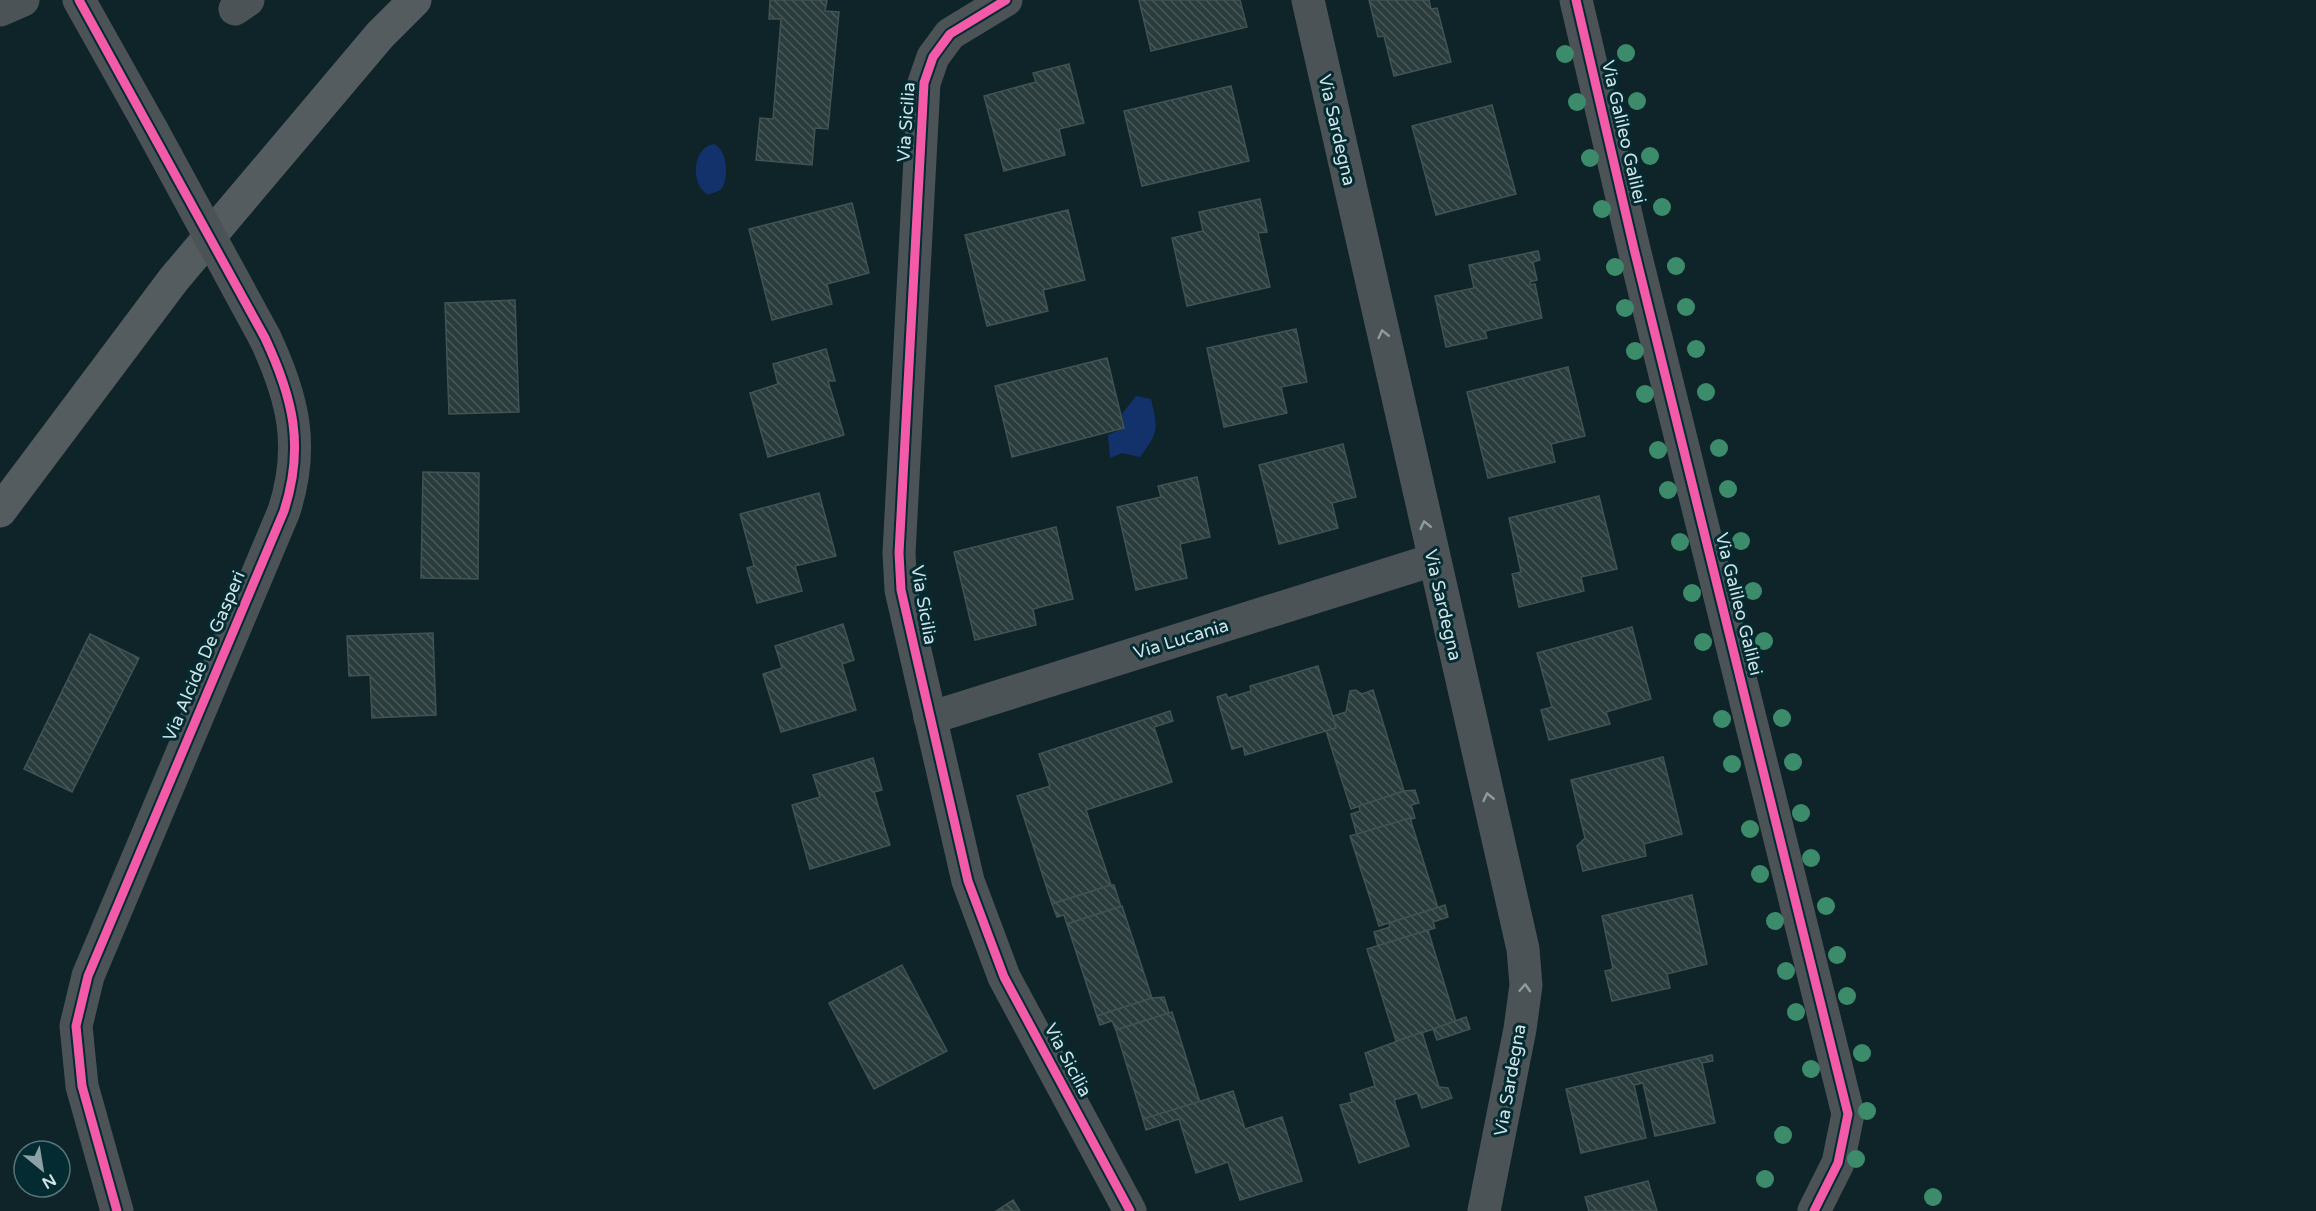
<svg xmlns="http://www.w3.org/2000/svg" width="2316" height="1211" viewBox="0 0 2316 1211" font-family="'Varela Round',sans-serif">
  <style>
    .water { fill: #13326b }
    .building { fill: url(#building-back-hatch); stroke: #415353; stroke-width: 1.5 }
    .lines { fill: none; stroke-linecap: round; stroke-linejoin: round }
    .street { stroke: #4b5356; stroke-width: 33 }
    .secondary { stroke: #555c60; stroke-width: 33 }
    .street-bridge { stroke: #4b5356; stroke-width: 33 }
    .cycleway-casing { stroke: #042b32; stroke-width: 13 }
    .cycleway { stroke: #f35aa7; stroke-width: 9 }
    .tree { fill: #3c8c6b }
    .oneway { stroke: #8e9c9f }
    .labels { text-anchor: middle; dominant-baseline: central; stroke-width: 6; stroke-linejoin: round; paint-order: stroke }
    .street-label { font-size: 18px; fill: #d0e4e8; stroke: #042b32 }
  </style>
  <defs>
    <pattern id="building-back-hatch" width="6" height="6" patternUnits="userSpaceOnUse" patternTransform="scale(1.5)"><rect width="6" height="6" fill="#2b3c3d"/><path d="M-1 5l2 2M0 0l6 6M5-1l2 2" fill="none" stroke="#495859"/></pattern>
  </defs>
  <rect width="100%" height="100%" fill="#0e2428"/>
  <g class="water">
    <path d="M714,144C728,151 729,178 721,190L708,195C690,185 692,147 714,144Z"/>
    <path d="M1136,396L1151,399C1158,429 1159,432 1140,457L1122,453L1110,458L1108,435L1124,428L1122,414Z"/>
  </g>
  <g class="building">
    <polygon points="770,0 827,0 825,11 839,12 828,129 815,128 812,165 756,160 760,118 773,119 781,19 769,19"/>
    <polygon points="1139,0 1240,0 1247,27 1151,51"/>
    <polygon points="1369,0 1429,0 1431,9 1437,8 1451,62 1394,76 1384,36 1378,37"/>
    <polygon points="1069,64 1084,123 1059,129 1065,155 1004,171 984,96 1036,82 1033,73"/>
    <polygon points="1231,86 1249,161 1142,186 1124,111"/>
    <polygon points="1492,105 1516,194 1436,215 1412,126"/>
    <polygon points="1260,199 1267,232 1258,233 1270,287 1187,306 1172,238 1203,231 1199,212"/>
    <polygon points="852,203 869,273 827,284 832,304 772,320 749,229"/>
    <polygon points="1068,210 1085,280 1043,290 1048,311 987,326 965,235"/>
    <polygon points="1538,251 1540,260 1533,262 1537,280 1530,282 1530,285 1535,284 1542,318 1485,331 1487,338 1446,347 1435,296 1474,288 1469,265"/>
    <polygon points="515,300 519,412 449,414 445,303"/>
    <polygon points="1296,329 1307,382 1281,387 1287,413 1224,427 1207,348"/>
    <polygon points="826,349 835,381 828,381 844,435 768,457 750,393 778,384 773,364"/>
    <polygon points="1107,358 1124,428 1012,457 995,386"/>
    <polygon points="1568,367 1585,436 1551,444 1555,462 1488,478 1467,392"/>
    <polygon points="1343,444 1356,497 1332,503 1338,528 1279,544 1259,465"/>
    <polygon points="423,472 479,473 478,579 421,578"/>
    <polygon points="1197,477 1210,537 1180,544 1187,578 1136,590 1117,507 1161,497 1158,486"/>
    <polygon points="819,493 836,556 795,566 802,591 757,603 747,568 754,566 740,514"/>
    <polygon points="1599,496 1617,569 1581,577 1584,591 1519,607 1512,574 1521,572 1509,518"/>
    <polygon points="1056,527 1073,599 1033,609 1036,625 975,640 954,552"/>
    <polygon points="843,624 854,660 842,664 856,710 781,732 763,674 782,668 775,646"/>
    <polygon points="1632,627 1651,699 1606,712 1610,724 1549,740 1541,710 1552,707 1537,653"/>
    <polygon points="433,633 436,715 372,718 370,675 349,676 347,636"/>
    <polygon points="90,634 139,658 72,792 24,769"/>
    <polygon points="1318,666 1336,728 1245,755 1243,746 1232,749 1217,697 1226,694 1228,698 1251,691 1250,686"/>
    <polygon points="1356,690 1362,694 1373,690 1404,791 1351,809 1326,731 1336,728 1333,716 1346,712 1350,691"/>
    <polygon points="1170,711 1173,721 1154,727 1172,782 1086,810 1111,885 1052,904 1017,796 1050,786 1039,754"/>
    <polygon points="1663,757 1682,834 1644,844 1646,856 1583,871 1577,846 1585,838 1571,780"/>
    <polygon points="873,758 882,790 874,792 890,845 810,869 792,805 820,797 813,775"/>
    <polygon points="1415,790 1419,803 1411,805 1415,818 1357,835 1351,814 1360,811 1359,806 1404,791"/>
    <polygon points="1410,818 1438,908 1379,926 1350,836"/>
    <polygon points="1111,885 1114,885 1121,907 1067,924 1064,915 1057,917 1052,904"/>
    <polygon points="1692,895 1707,964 1667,974 1670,988 1612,1001 1605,971 1613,969 1602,916"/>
    <polygon points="1445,905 1448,917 1433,922 1435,928 1378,946 1374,932 1390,927 1389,923"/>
    <polygon points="1122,906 1152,998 1097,1016 1067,924"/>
    <polygon points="1428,930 1456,1022 1396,1041 1367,949"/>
    <polygon points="902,965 947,1051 874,1089 829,1003"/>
    <polygon points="1164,997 1169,1013 1116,1030 1112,1021 1100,1025 1097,1016 1152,998"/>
    <polygon points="1172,1012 1200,1102 1143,1119 1116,1030"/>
    <polygon points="1466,1017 1470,1029 1437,1040 1433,1029"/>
    <polygon points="1422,1032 1439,1087 1448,1088 1452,1098 1422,1108 1417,1093 1394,1100 1409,1146 1359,1163 1340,1105 1352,1102 1350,1094 1375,1086 1365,1053"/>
    <polygon points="1712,1055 1713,1061 1702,1063 1715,1123 1655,1136 1643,1083 1634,1085 1646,1138 1581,1153 1566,1089"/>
    <polygon points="1233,1091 1245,1129 1282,1117 1302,1181 1240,1200 1228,1162 1196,1173 1179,1119 1146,1130 1143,1119"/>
    <polygon points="1648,1181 1657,1211 1589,1211 1585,1197"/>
    <polygon points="1013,1200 1020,1211 996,1211"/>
  </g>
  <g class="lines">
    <g class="street">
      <polyline points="79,0 152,130"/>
      <polyline points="1006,0 950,34 933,57 924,83 899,553 901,590 968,881 1004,977 1130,1211"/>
      <polyline points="1308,0 1523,949 1526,985 1520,1029 1484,1211"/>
      <polyline points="1576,0 1634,249 1848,1114 1838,1163 1814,1211"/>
      <polyline points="235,9 248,0"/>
      <polyline points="0,10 23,0"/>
      <polyline points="930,718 1433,560"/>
      <path d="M117,1211L82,1086L76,1026L88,976L284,511C305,446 293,398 265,338"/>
    </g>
    <polyline class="secondary" points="0,511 174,279 380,35 415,0"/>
    <polyline class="street-bridge" points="152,130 265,338"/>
    <defs>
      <g id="cycleway">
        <path d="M79,0L265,338C293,398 305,446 284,511L88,976L76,1026L82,1086L117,1211"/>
        <polyline points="1006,0 950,34 933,57 924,83 899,553 901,590 968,881 1004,977 1130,1211"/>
        <polyline points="1576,0 1634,249 1848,1114 1838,1163 1814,1211"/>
      </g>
    </defs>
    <use href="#cycleway" class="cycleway-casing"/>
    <use href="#cycleway" class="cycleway"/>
  </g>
  <g class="tree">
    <circle cx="1626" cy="53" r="9"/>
    <circle cx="1565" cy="54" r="9"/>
    <circle cx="1637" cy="101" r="9"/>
    <circle cx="1577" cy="102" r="9"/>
    <circle cx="1650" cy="156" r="9"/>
    <circle cx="1590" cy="158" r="9"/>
    <circle cx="1662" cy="207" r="9"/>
    <circle cx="1602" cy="209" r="9"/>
    <circle cx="1676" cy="266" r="9"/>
    <circle cx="1615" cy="267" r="9"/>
    <circle cx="1686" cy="307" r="9"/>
    <circle cx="1625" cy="308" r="9"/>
    <circle cx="1696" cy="349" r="9"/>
    <circle cx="1635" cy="351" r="9"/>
    <circle cx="1706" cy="392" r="9"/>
    <circle cx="1645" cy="394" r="9"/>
    <circle cx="1719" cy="448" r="9"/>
    <circle cx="1658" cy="450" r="9"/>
    <circle cx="1728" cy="489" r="9"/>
    <circle cx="1668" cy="490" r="9"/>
    <circle cx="1741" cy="541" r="9"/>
    <circle cx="1680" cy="542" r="9"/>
    <circle cx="1753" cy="591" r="9"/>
    <circle cx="1692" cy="593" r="9"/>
    <circle cx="1764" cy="641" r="9"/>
    <circle cx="1703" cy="642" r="9"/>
    <circle cx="1782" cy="718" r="9"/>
    <circle cx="1722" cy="719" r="9"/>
    <circle cx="1793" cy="762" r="9"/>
    <circle cx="1732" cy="764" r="9"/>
    <circle cx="1801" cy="813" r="9"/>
    <circle cx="1750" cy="829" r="9"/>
    <circle cx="1811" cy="858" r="9"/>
    <circle cx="1760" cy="874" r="9"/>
    <circle cx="1826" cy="906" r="9"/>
    <circle cx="1775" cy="921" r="9"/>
    <circle cx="1837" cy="955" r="9"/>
    <circle cx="1786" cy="971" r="9"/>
    <circle cx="1847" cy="996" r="9"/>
    <circle cx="1796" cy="1012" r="9"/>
    <circle cx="1862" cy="1053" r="9"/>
    <circle cx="1811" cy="1069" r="9"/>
    <circle cx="1867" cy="1111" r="9"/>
    <circle cx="1783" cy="1135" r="9"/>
    <circle cx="1856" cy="1159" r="9"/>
    <circle cx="1765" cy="1179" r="9"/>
    <circle cx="1933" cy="1197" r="9"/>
  </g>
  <defs><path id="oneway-chevron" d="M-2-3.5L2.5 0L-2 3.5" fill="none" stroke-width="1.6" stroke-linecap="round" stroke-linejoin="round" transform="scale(1.5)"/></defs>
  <g class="oneway">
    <use href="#oneway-chevron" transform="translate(1383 334) rotate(-103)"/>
    <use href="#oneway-chevron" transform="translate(1425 525) rotate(-103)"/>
    <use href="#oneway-chevron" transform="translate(1488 797) rotate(-103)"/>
    <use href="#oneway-chevron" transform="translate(1525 988) rotate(-87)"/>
  </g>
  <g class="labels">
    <g class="street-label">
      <text transform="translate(906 122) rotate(-86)">Via Sicilia</text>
      <text transform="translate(1337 130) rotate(77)">Via Sardegna</text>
      <text transform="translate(1624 132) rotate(77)">Via Galileo Galilei</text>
      <text transform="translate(1739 604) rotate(76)">Via Galileo Galilei</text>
      <text transform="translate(924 605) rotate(80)">Via Sicilia</text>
      <text transform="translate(1443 605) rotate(77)">Via Sardegna</text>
      <text transform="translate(1181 639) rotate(-17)">Via Lucania</text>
      <text transform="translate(204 656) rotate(-67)">Via Alcide De Gasperi</text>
      <text transform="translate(1068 1060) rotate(62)">Via Sicilia</text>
      <text transform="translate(1510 1080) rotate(-80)">Via Sardegna</text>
    </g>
  </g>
  <g transform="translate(42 1169) rotate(150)"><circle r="28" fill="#042b32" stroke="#56757b" stroke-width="1.5"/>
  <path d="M0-4.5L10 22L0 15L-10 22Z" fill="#8ca1a5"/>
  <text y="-9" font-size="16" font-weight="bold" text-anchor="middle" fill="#d0e4e8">N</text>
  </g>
</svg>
